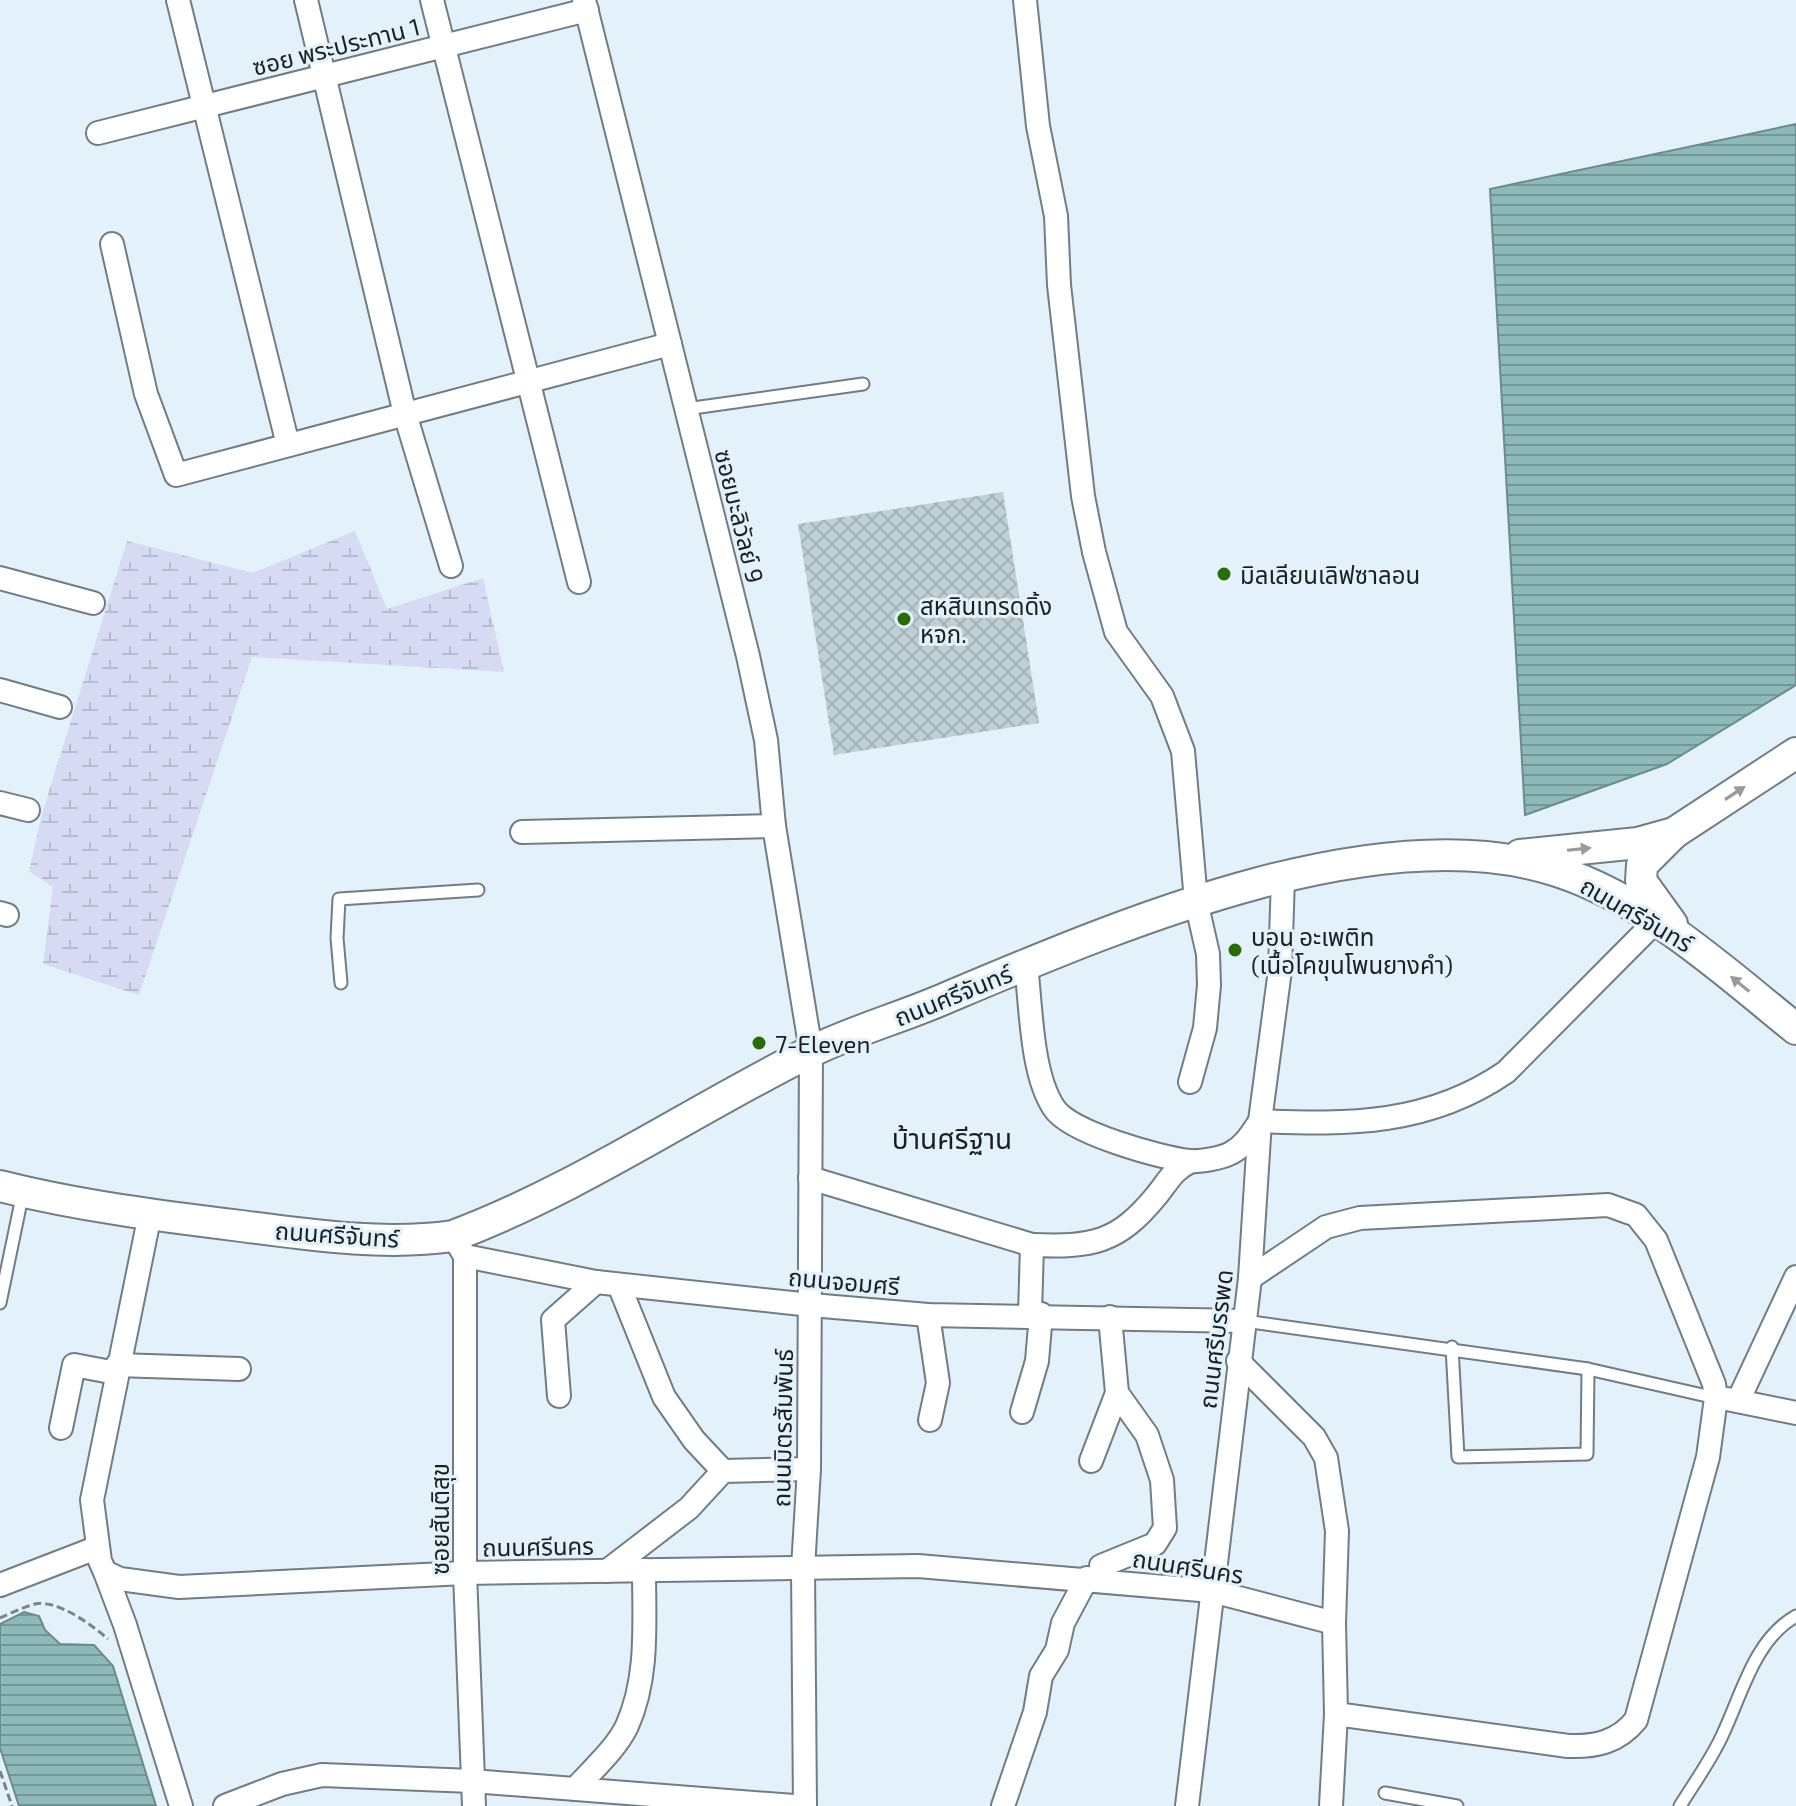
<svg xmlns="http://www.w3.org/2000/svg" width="1796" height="1806" viewBox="0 0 1796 1806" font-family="'Exo 2','Noto Sans Thai',sans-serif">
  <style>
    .wetland { fill: url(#wetland-marsh) }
    .water { fill: url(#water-rules); stroke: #6b8b8d; stroke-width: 2 }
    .building { fill: url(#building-cross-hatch) }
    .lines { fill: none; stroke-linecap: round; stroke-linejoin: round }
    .lane-casing { stroke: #717d85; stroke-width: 15 }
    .street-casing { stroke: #717d85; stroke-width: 26 }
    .secondary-casing { stroke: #717d85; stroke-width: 34 }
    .path { stroke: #798389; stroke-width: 3; stroke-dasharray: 8 4; stroke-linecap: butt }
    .lane { stroke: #fff; stroke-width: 11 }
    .street { stroke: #fff; stroke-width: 22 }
    .secondary { stroke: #fff; stroke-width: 30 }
    .oneway { fill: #989a9c }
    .poi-dot { fill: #286c05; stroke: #e3f1fa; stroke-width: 3 }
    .labels { text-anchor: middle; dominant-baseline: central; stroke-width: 6; stroke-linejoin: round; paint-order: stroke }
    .street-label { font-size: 24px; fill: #1a1f23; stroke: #e3f1fa }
    .poi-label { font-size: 24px; fill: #1a1f23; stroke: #e3f1fa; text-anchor: start }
    .quarter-label { font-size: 28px; fill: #1a1f23; stroke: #e3f1fa }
  </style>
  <defs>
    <pattern id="wetland-marsh" width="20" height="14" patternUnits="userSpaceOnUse" patternTransform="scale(2)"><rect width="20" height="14" fill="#d6dbf3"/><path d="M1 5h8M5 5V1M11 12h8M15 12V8" fill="none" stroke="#b7bcd0"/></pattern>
    <pattern id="water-rules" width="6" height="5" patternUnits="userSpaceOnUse" patternTransform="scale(2)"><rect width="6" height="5" fill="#8eb9ba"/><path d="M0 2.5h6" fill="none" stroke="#739697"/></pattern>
    <pattern id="building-cross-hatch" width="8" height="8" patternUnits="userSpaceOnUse" patternTransform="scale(2)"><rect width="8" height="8" fill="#bfd0d5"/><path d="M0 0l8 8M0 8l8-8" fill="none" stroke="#a4b2b7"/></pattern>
  </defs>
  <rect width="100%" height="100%" fill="#e3f1fa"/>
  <polygon class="wetland" points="355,531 387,609 483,578 504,672 252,657 139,995 43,964 53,887 29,871 42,814 127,541 253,573"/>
  <g class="water">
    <polygon points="1796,124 1796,685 1667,764 1525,815 1490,189"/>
    <polygon points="24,1612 39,1616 45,1630 60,1644 94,1645 113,1666 156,1806 19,1806 0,1748 0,1624"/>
  </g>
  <polygon class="building" points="1003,492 1039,723 834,755 798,524"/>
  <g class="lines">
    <defs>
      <g id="lane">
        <polyline points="686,409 863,384"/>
        <polyline points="341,983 337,938 339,899 478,890"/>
        <polyline points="0,1303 23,1192"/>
        <polyline points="1244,1321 1588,1369 1716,1398"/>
        <polyline points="1452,1347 1458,1457 1587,1454 1588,1369"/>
        <polyline points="1385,1793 1457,1806"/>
        <path d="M1680,1806C1693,1785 1708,1764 1719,1742C1741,1699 1752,1641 1796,1616"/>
      </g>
      <g id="street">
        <polyline points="178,0 288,445"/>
        <polyline points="306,0 405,414 451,566"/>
        <polyline points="432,0 579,582"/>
        <polyline points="584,0 748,656 766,740 774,826 811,1051 809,1469 803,1568 805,1806"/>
        <polyline points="1025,0 1038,126 1056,216 1059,285 1083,496 1094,552 1116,632 1162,696 1183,751 1196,901 1208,954 1209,985 1205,1028 1190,1082"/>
        <polyline points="98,133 587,10"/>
        <polyline points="112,244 146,394 176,475 670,344"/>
        <polyline points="0,578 93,603"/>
        <polyline points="0,690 60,707"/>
        <polyline points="0,803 28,810"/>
        <polyline points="522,832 774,826"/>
        <polyline points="0,913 7,915"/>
        <path d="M1026,965C1031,1006 1031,1074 1054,1108C1070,1133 1159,1157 1189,1161C1200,1162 1222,1158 1231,1153C1245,1146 1252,1133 1260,1121C1349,1125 1429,1125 1506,1072L1654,923"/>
        <polyline points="810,1178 1032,1245"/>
        <polyline points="150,1214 92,1500 100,1561 105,1572 120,1579 179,1587 465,1573 918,1566 1212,1591 1334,1623"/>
        <polyline points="453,1236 465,1256 596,1282 811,1305 928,1315 1244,1321"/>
        <polyline points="465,1256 465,1573 474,1806"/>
        <polyline points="619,1285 664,1397 694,1440 723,1471"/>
        <path d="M1030,1314L1032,1245C1092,1247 1117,1244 1157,1195C1169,1180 1173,1170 1191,1161"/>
        <polyline points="928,1315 938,1383 930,1420"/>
        <path d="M1238,1361L1314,1437L1326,1458L1337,1531L1334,1623L1336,1714L1568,1746C1596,1747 1618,1742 1636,1720L1708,1457L1716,1398L1714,1384L1656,1240L1636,1215L1608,1205L1360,1218L1326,1227L1250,1278"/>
        <polyline points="117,1365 239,1369"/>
        <polyline points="559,1396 553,1320 596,1282"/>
        <polyline points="1727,1399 1796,1413"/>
        <polyline points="1738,1401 1796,1277"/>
        <polyline points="1022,1412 1037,1361 1041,1314"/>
        <polyline points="61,1428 74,1365 116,1373"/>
        <polyline points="1091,1461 1117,1393 1110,1317"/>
        <polyline points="607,1571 689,1508 723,1471 809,1469"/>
        <polyline points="105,1572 125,1625 181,1806"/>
        <polyline points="1101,1580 1101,1566 1155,1544 1165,1528 1162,1480 1147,1435 1117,1393"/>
        <polyline points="0,1585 96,1548"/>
        <path d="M575,1789C592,1770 616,1749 627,1726C649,1677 644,1622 644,1570"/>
        <polyline points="225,1806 282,1784 322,1775 472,1781 794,1806"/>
        <polyline points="1003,1806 1035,1712 1041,1676 1057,1650 1063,1623 1087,1578"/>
        <polyline points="1187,1806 1250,1278 1260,1121 1280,970 1283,877"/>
        <polyline points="1331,1806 1336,1714"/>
      </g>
      <g id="secondary">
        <polyline points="1520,855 1638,843 1674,833"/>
        <polyline points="1672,924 1641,881 1642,865 1674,833 1796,753"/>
        <path d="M0,1186C79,1206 160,1216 241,1226C310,1235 384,1246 453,1236C578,1189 690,1112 808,1053C850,1032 896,1019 939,1001C1108,930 1375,812 1557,871C1647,900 1724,971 1796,1029"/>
      </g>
    </defs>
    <use href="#lane" class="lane-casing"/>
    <use href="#street" class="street-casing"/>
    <use href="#secondary" class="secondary-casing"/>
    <g class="path">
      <path d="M0,1618C11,1613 24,1607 35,1604C57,1599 92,1625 108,1639"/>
      <polyline points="0,1771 12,1806"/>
    </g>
    <use href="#lane" class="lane"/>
    <use href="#street" class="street"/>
    <use href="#secondary" class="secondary"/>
  </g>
  <defs><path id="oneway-solid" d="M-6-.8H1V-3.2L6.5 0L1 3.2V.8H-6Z" transform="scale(2)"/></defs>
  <g class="oneway">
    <use href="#oneway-solid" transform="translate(1735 793) rotate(-33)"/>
    <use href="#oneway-solid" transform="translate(1579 849) rotate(-6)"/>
    <use href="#oneway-solid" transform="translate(1740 984) rotate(-141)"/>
  </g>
  <g class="poi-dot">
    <circle cx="1224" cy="574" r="8"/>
    <circle cx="904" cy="619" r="8"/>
    <circle cx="1235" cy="950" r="8"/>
    <circle cx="759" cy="1043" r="8"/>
  </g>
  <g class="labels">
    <g class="street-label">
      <text transform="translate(336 46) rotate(-14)">ซอย พระประทาน 1</text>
      <text transform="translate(740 516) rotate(76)">ซอยมะลิวัลย์ 9</text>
      <text transform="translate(1637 914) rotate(30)">ถนนศรีจันทร์</text>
      <text transform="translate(953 995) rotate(-22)">ถนนศรีจันทร์</text>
      <text transform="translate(337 1234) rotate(4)">ถนนศรีจันทร์</text>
      <text transform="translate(844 1281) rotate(5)">ถนนจอมศรี</text>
      <text transform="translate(1215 1339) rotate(-83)">ถนนศรีบรรพด</text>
      <text transform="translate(782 1428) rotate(-89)">ถนนมิตรสัมพันธ์</text>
      <text transform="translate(439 1519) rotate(-90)">ซอยสันติสุข</text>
      <text transform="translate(538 1546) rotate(-1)">ถนนศรีนคร</text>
      <text transform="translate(1188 1566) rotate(9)">ถนนศรีนคร</text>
    </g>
    <g class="poi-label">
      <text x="1240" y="574">มิลเลียนเลิฟซาลอน</text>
      <text x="920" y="605">สหสินเทรดดิ้ง<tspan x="920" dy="28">หจก.</tspan></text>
      <text x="1251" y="936">บอน อะเพติท<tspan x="1251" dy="28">(เนื้อโคขุนโพนยางคำ)</tspan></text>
      <text x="775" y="1043">7-Eleven</text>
    </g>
    <g class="quarter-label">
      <text x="952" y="1138">บ้านศรีฐาน</text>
    </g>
  </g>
</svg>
